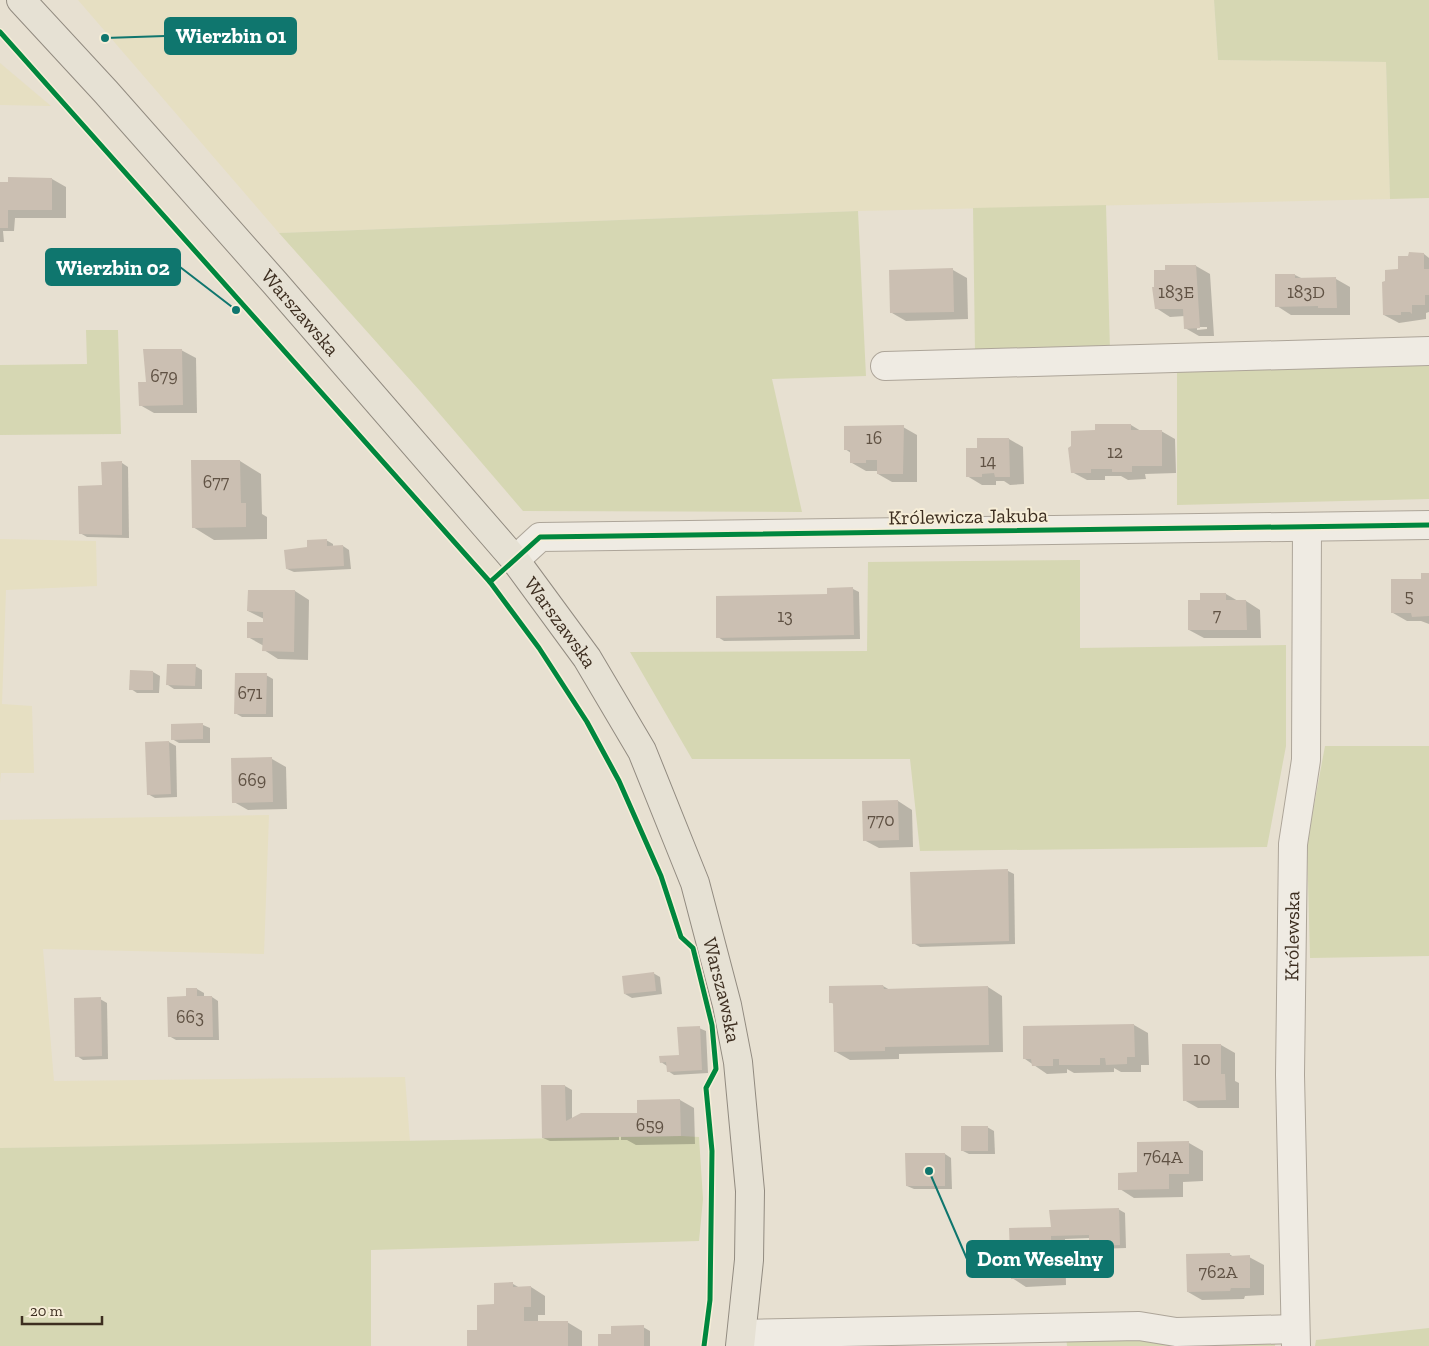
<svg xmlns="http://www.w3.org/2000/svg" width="1429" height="1346" viewBox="0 0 1429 1346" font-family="'Zilla Slab',serif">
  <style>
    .farmland { fill: #e6dfc2 }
    .green { fill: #d6d7b3 }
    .shadow { fill: #0003; fill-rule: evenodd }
    .building { fill: #cbbfb2 }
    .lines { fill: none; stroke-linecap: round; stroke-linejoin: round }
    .minor-casing { stroke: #ada599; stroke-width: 30 }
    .major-casing { stroke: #928b80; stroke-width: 30 }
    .minor { stroke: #efebe3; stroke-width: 28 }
    .major { stroke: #e6e1d4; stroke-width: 28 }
    .cycleway-casing { stroke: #f7eed8; stroke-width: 8 }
    .cycleway { stroke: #00873e; stroke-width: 5 }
    .labels { text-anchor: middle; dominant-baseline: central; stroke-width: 4; stroke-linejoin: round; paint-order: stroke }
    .number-label { font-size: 18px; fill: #605244 }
    .street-label { font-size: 20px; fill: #3d2e20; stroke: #f7eed8 }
    .leader { fill: none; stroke: #0f766e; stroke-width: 2 }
    .callout-dot { fill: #0f766e; stroke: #f7eed8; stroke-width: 2 }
    .callout { fill: #0f766e; stroke: #0f766e; stroke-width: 2 }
    .callout-label { font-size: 21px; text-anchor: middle; font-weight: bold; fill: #fff }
  </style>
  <rect width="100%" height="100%" fill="#e7e0d1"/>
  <g class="farmland">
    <polygon points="78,0 1214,0 1218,60 1386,62 1390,199 858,211 279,233"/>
    <polygon points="0,63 51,106 0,105"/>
    <polygon points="0,539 96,541 97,586 6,590 2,704 32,706 34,773 1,773 0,784"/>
    <polygon points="269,815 264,954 43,949 54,1081 405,1077 410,1142 0,1148 0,820"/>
  </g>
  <g class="green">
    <polygon points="1214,0 1429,0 1429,198 1390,199 1386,62 1218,60"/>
    <polygon points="1106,205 1110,350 975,353 973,208"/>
    <polygon points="858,211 866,376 772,379 802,512 523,511 420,391 279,233"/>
    <polygon points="86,330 118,330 121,434 0,435 0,365 87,364"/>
    <polygon points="1429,361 1429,499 1177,505 1177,369"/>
    <polygon points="1080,560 1080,648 1286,645 1286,746 1267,847 920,851 910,759 692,759 630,652 867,651 868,562"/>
    <polygon points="1325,746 1429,746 1429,956 1310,958 1307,843"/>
    <polygon points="681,1136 699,1137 703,1199 699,1241 371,1250 371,1346 0,1346 0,1148"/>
    <polygon points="1429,1328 1429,1346 1315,1346 1316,1340"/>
    <polygon points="1066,1336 1275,1343 1275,1346 1067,1346"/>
  </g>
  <g class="shadow">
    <polygon points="52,179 66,187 66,218 15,218 14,231 3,231 4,242 0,242 0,184"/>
    <polygon points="1424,254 1429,258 1429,312 1426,313 1426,319 1399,323 1384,315 1399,270"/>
    <path d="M1196,266L1210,274L1214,336H1199L1185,328V316L1170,317L1156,308ZM1197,327H1207V329L1197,330Z"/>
    <polygon points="953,270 967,278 968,319 906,321 892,313"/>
    <polygon points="1295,275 1303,279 1336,279 1350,287 1350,315 1291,315 1277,306"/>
    <polygon points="181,350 196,358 197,413 154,413 140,405 147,383"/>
    <polygon points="1131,425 1141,431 1161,431 1175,439 1176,473 1145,474 1146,479 1128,480 1121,476 1105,476 1105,480 1087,480 1072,472 1096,432 1096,426"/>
    <polygon points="903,427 917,435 917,482 892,482 878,474 878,471 866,471 852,463 851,453 845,449"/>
    <polygon points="1009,439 1023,447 1024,484 1010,485 1004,481 996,481 996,485 982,485 967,476 978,449"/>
    <polygon points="240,461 261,474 262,514 267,517 267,539 214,540 193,527"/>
    <polygon points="122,463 128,467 129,538 87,537 80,533"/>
    <polygon points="326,540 333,544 333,547 343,546 349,550 351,569 294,572 287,569 308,548"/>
    <polygon points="1429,574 1429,624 1421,621 1407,621 1393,613"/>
    <polygon points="853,589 859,592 860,639 724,641 718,637"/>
    <polygon points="295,591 309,600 308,660 278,659 264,650 264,646 248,637 264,624 264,619 248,611"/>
    <polygon points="1226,594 1238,601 1246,601 1260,610 1261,638 1204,638 1189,630 1201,601"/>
    <polygon points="195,666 202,670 202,689 174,689 168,685"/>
    <polygon points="153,672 160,676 159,693 137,693 131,689"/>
    <polygon points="266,675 273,679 273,717 242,717 235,713"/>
    <polygon points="172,725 203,725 210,728 210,743 179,743 172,739"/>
    <polygon points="169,742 176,746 177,797 155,798 148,794"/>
    <polygon points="272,759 286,767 287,809 248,810 234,802"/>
    <polygon points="898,801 912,810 913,847 879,848 864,840"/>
    <polygon points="1008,871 1014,874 1015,944 920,947 913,943"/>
    <polygon points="653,973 660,977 662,994 632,998 625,994"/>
    <polygon points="883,986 890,990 988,987 1002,996 1003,1052 899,1054 899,1059 850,1060 836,1052 834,1004 830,1002"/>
    <polygon points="197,989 204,993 204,997 212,997 218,1001 219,1040 176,1040 169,1036 187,998 188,990"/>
    <polygon points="100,999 107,1003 108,1059 83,1060 77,1056"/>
    <polygon points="1134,1025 1148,1033 1149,1065 1141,1065 1141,1072 1121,1072 1114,1068 1114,1072 1074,1073 1067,1069 1067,1073 1047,1074 1025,1059"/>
    <polygon points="699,1028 706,1031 708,1073 674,1075 668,1071 667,1066 661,1062 680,1056"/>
    <polygon points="1221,1045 1235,1053 1235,1081 1239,1083 1239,1108 1198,1108 1184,1100"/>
    <polygon points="542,1086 565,1086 572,1090 572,1119 582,1114 638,1114 638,1101 680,1100 694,1108 695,1144 636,1145 627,1140 621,1140 621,1115 619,1115 619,1140 550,1141 543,1138"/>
    <polygon points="987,1127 994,1131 995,1154 969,1154 963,1151"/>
    <polygon points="1189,1143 1203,1151 1203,1181 1183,1182 1183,1197 1134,1198 1120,1189 1139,1174"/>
    <polygon points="945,1154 951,1158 952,1189 914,1189 907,1186"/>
    <polygon points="1118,1209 1125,1213 1126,1248 1097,1249 1090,1245 1090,1238 1065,1239 1066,1285 1026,1287 1012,1278 1052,1228"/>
    <polygon points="1229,1254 1234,1257 1249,1257 1264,1265 1264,1295 1245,1296 1244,1299 1202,1300 1188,1292"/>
    <polygon points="513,1284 520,1288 531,1287 545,1296 545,1315 538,1315 538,1323 567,1322 582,1331 582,1346 468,1346 495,1306"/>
    <polygon points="643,1327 650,1331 650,1346 599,1346"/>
  </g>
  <g class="building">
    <polygon points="8,177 52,178 52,210 8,210 8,228 0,228 0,182 8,182"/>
    <polygon points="1409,252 1424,253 1424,269 1429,269 1429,295 1425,295 1425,305 1412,305 1412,314 1410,312 1401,312 1401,315 1383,315 1382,282 1385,281 1385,270 1398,269 1398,256 1408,256"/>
    <polygon points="1165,265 1196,265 1200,328 1184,329 1183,309 1155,309 1152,287 1154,287 1154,270 1165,270"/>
    <polygon points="953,268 954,312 890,313 889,270"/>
    <polygon points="1275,274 1295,274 1295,278 1336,277 1337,308 1318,308 1318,306 1275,307"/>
    <polygon points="143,349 182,349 183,405 139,406 138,382 146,382"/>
    <polygon points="1095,424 1131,424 1131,430 1162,430 1162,466 1132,466 1132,472 1112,472 1112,469 1091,469 1091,473 1071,473 1068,448 1071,446 1071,431 1095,430"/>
    <polygon points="904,425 903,474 877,474 877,460 866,460 866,463 850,463 850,450 844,450 844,426"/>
    <polygon points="977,438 1009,438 1010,477 995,477 994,473 982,474 982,477 966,477 966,448 977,448"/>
    <polygon points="191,460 240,460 241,503 246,503 246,527 192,528"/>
    <polygon points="122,461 122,535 79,534 78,486 102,485 101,462"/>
    <polygon points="327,539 327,546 343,545 344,566 286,569 284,550 307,547 307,540"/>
    <polygon points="1421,573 1429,573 1429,616 1412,617 1411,613 1391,613 1391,579 1421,579"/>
    <polygon points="853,587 854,635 716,638 716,596 827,594 827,588"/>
    <polygon points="248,590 295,590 294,652 262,651 263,638 247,638 247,622 263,622 263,612 247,611"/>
    <polygon points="1200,593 1226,593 1226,600 1246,600 1247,630 1188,630 1188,600 1200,600"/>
    <polygon points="167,664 196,664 195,686 166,685"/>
    <polygon points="130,670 153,671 153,690 129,690"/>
    <polygon points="235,673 267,673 266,714 234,714"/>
    <polygon points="203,723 203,739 171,740 171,724"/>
    <polygon points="169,741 171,794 147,795 145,742"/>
    <polygon points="272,757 273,802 232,803 231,758"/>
    <polygon points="898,800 899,840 863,841 862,801"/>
    <polygon points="1008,869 1009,941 912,944 910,872"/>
    <polygon points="654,972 656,991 624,994 622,976"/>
    <polygon points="883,985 884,989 988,986 989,1045 885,1047 885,1051 834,1052 833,1003 829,1003 829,986"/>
    <polygon points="186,988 197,988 197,996 212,996 213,1037 168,1037 167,997 186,996"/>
    <polygon points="101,997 102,1056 75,1057 74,998"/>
    <polygon points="1134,1024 1135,1057 1127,1057 1127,1064 1106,1065 1105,1058 1100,1058 1100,1065 1059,1065 1059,1059 1053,1059 1053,1066 1032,1066 1031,1059 1023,1059 1023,1026"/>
    <polygon points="700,1026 702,1070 667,1072 666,1062 660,1063 659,1056 679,1055 677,1027"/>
    <polygon points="1182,1044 1221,1044 1221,1074 1225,1074 1226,1100 1183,1101"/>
    <polygon points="541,1085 565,1085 566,1121 581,1113 637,1113 637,1100 680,1099 681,1136 542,1138"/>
    <rect x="961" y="1126" width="27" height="25"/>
    <polygon points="1189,1141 1189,1174 1169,1174 1169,1189 1118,1190 1118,1173 1137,1172 1137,1142"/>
    <polygon points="905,1153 945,1153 945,1186 906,1186"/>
    <polygon points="1119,1208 1120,1245 1089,1246 1089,1235 1051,1236 1052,1278 1011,1279 1009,1228 1051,1227 1049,1210"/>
    <polygon points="1230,1253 1230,1256 1250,1255 1250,1288 1231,1288 1230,1291 1187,1292 1186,1254"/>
    <polygon points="513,1282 513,1287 531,1286 531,1307 524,1307 524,1321 568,1321 568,1346 467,1346 467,1330 477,1330 477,1305 494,1304 494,1283"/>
    <polygon points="644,1325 644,1346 598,1346 598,1334 611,1334 611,1326"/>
  </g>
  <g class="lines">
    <defs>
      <g id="minor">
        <polyline points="885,366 1429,351"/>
        <polyline points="515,560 540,537 1429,525"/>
        <polyline points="742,1334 1139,1326 1176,1332 1295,1329"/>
        <path id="s1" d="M1296,1346L1290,1075L1293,844L1306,760L1307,527"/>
      </g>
      <g id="major">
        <path id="s2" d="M21,0L106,92L275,283L515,560L587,658L642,751L695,883L727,1005L738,1062L750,1191L749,1260L740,1346"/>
      </g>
    </defs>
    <use href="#minor" class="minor-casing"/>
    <use href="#major" class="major-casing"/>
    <use href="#minor" class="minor"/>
    <use href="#major" class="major"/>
    <defs>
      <g id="cycleway">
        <polyline points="0,32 490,582 539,648 587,722 619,781 661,876 681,937 693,948 712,1025 716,1069 706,1088 712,1151 710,1300 704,1346"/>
        <polyline points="490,582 540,537 1429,525"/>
      </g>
    </defs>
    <use href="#cycleway" class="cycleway-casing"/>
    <use href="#cycleway" class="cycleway"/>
  </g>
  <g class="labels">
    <g class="number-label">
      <text x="1176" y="292">183E</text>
      <text x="1306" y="292">183D</text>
      <text x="164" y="376">679</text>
      <text x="874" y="438">16</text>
      <text x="1115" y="452">12</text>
      <text x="988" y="461">14</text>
      <text x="216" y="482">677</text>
      <text x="1409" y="596">5</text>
      <text x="1217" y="615">7</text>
      <text x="785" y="616">13</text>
      <text x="250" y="693">671</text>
      <text x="252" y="780">669</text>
      <text x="881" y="820">770</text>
      <text x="190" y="1017">663</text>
      <text x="1202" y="1059">10</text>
      <text x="650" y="1125">659</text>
      <text x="1163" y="1157">764A</text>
      <text x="1218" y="1272">762A</text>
    </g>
    <g class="street-label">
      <text stroke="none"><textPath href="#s2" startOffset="419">Warszawska</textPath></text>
      <text transform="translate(968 516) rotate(-1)">Królewicza Jakuba</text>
      <text stroke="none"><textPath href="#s2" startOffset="824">Warszawska</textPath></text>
      <text stroke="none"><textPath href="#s1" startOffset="410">Królewska</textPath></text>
      <text stroke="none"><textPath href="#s2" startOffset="1229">Warszawska</textPath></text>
    </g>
  </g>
  <path class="leader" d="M105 38L165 36M236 310L180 267M929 1171L967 1259"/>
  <g class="callout-dot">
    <circle cx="105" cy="38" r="5"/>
    <circle cx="236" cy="310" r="5"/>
    <circle cx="929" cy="1171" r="5"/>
  </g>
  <g class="callout">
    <rect x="165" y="18" width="131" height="36" rx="5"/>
    <rect x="46" y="249" width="134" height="36" rx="5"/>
    <rect x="967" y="1241" width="146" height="36" rx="5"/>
  </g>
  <g class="callout-label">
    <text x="231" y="43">Wierzbin 01</text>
    <text x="113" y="275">Wierzbin 02</text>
    <text x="1040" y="1266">Dom Weselny</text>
  </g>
  <path d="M22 1316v8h80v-8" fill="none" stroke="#3d2e20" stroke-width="2.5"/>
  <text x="30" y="1316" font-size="15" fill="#3d2e20" stroke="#f7eed8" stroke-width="4" paint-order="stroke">20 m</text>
</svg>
